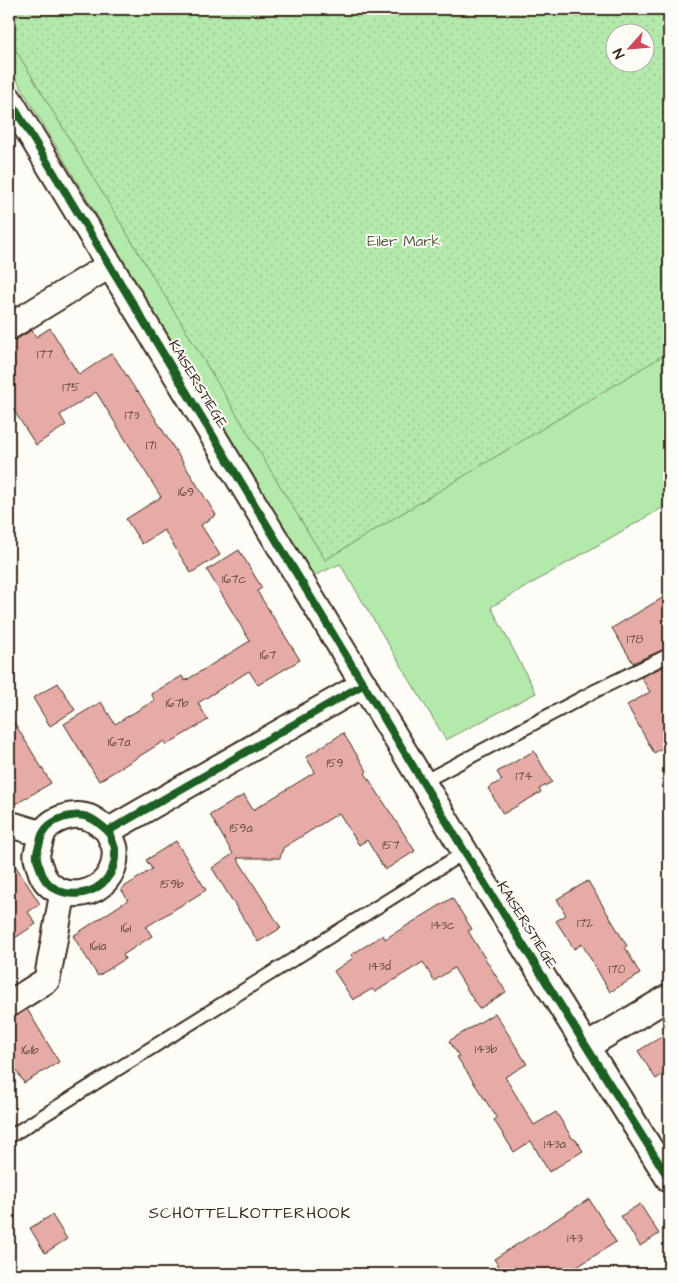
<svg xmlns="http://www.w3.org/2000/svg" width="678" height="1283" viewBox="0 0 678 1283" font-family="'Architects Daughter',sans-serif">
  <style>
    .grass { fill: #b3e9ab; stroke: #778a64; fill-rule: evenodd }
    .park { fill: url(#park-dots); stroke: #778a64; fill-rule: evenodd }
    .building { fill: #e6aba6; stroke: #3b2a1e }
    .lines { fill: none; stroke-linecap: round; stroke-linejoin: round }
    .lane-casing { stroke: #3b2a1e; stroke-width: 16 }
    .street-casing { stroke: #3b2a1e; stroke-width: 29 }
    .lane { stroke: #fdfcf7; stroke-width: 12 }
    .street { stroke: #fdfcf7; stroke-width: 25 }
    .cycleway-casing { stroke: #fdfcf7; stroke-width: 11 }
    .cycleway { stroke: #1b5e20; stroke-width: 8 }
    .labels { text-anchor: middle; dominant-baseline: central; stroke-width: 4; stroke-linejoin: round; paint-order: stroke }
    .number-label { font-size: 12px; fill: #664a40 }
    .park-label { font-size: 15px; fill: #595a41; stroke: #fdfcf7 }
    .street-label { font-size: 15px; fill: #3b2a1e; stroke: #fdfcf7 }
    .neighbourhood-label { font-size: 16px; letter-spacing: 1px; fill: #3b2a1e; stroke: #fdfcf7 }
  </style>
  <defs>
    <pattern id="park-dots" width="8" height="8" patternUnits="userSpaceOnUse" patternTransform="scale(1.25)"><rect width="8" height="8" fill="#b3e9ab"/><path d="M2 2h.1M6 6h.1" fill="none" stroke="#9bc893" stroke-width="1.8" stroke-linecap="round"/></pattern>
  </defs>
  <rect width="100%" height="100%" fill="#fdfcf7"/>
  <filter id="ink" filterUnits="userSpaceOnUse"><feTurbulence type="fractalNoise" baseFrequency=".02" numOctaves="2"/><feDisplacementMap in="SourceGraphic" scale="10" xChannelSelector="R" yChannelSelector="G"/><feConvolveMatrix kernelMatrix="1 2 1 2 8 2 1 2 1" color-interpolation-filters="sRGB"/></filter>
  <g filter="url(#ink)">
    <path class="grass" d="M9,9H669V504L491,607L536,693L446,740L340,564L311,577L9,67ZM616,32H646V62H616Z"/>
    <path class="park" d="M9,9H669V352L325,560L9,39ZM616,32H646V62H616Z"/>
    <g class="building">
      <polygon points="50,328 79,375 112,353 137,392 138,391 216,515 201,525 220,555 191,573 164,530 142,544 126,519 161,497 96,392 60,415 66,425 36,445 9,403 9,341 17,339 32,330 36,337"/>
      <polygon points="239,550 262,588 257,591 300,660 258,685 249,671 198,703 208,720 166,745 164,741 99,781 64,724 101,702 115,724 155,700 151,694 182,676 185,681 250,641 207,570"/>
      <polygon points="669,594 669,647 633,663 612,628"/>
      <polygon points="669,664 669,745 654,753 627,705 650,692 641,677"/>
      <polygon points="58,683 75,710 50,726 33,698"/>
      <polygon points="9,714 51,783 16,804 9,792"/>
      <polygon points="343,733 367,771 365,773 415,851 385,870 367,840 359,845 339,813 283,848 280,858 237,858 281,928 258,942 212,868 233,854 210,815 244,795 253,810 315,772 306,757"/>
      <polygon points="534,751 552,782 539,789 541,792 503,814 488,788 502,780 497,772"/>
      <polygon points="176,841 206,890 146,927 152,936 123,955 125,959 98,976 73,936 128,900 121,889 152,869 146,860"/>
      <polygon points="9,856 40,904 28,912 36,924 9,942"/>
      <polygon points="588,881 627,946 625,947 640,974 610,992 582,944 574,949 556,921 566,915 557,899"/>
      <polygon points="452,898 472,929 468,931 506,992 479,1009 454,968 434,981 423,962 375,992 372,989 353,1000 334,971 353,958 351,955 383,935 385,939"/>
      <polygon points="27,1009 59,1062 24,1083 9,1058 9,1019"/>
      <polygon points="495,1013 527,1064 505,1077 534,1125 556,1112 572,1138 576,1140 583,1151 549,1172 531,1141 514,1152 494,1120 497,1118 457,1057 459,1056 449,1041"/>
      <polygon points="669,1032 669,1070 656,1079 638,1051"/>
      <polygon points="589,1199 616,1242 566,1274 504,1274 494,1259"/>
      <polygon points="640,1204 659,1234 640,1246 621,1216"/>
      <polygon points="52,1215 67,1239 45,1253 30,1228"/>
    </g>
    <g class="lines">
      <defs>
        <g id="lane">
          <polyline points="423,782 593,692 669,655"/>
          <polyline points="9,1137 465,852"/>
        </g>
        <g id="street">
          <polyline points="9,99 465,852 669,1179"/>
          <polyline points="9,327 110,265"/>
          <polyline points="9,824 42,834"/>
          <path d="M108,831C110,836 114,843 115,849C119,900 50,909 40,868C38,863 36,858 37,853C38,848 40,843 41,838C46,819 76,810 92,819C98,822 103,827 108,831L364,684"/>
          <polyline points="9,1004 47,980 63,892"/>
          <polyline points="587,1046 669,997"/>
        </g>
      </defs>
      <use href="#lane" class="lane-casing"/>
      <use href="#street" class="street-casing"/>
      <use href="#lane" class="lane"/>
      <use href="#street" class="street"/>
      <defs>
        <g id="cycleway">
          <polyline points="9,99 465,852 669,1179"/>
          <path d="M108,831C110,836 114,843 115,849C119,900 50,909 40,868C38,863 36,858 37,853C38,848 40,843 41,838C46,819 76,810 92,819C98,822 103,827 108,831L364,684"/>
        </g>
      </defs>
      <use href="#cycleway" class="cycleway-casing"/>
      <use href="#cycleway" class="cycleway"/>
    </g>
  </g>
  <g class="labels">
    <g class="number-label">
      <text x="45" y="354">177</text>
      <text x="71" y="387">175</text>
      <text x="132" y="415">173</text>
      <text x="151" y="445">171</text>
      <text x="186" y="492">169</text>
      <text x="234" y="579">167c</text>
      <text x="635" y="639">178</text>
      <text x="268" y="655">167</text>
      <text x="177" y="703">167b</text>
      <text x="119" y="742">167a</text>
      <text x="335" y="763">159</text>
      <text x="524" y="776">174</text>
      <text x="241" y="828">159a</text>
      <text x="391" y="845">157</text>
      <text x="172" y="884">159b</text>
      <text x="585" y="923">172</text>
      <text x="443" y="925">143c</text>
      <text x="126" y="928">161</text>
      <text x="98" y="946">161a</text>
      <text x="380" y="966">143d</text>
      <text x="617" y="969">170</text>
      <text x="486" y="1049">143b</text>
      <text x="30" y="1050">161b</text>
      <text x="555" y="1144">143a</text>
      <text x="575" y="1238">143</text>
    </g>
    <g class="park-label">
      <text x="404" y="241">Eiler Mark</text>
    </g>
    <g class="street-label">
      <text transform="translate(198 384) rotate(59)">KAISERSTIEGE</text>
      <text transform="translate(527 925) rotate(58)">KAISERSTIEGE</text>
    </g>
    <g class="neighbourhood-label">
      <text x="250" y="1213">SCHÖTTELKOTTERHOOK</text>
    </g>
  </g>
  <rect width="678" height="1283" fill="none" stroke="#fdfcf7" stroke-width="30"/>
  <rect x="15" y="15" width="648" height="1253" fill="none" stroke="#3b2a1e" stroke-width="2" filter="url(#ink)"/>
  <g transform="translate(630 48) rotate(243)"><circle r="24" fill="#fdfcf7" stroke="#afa8a0"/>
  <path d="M0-4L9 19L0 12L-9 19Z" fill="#d1495b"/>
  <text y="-8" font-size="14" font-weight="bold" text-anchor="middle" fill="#3b2a1e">N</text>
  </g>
</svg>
